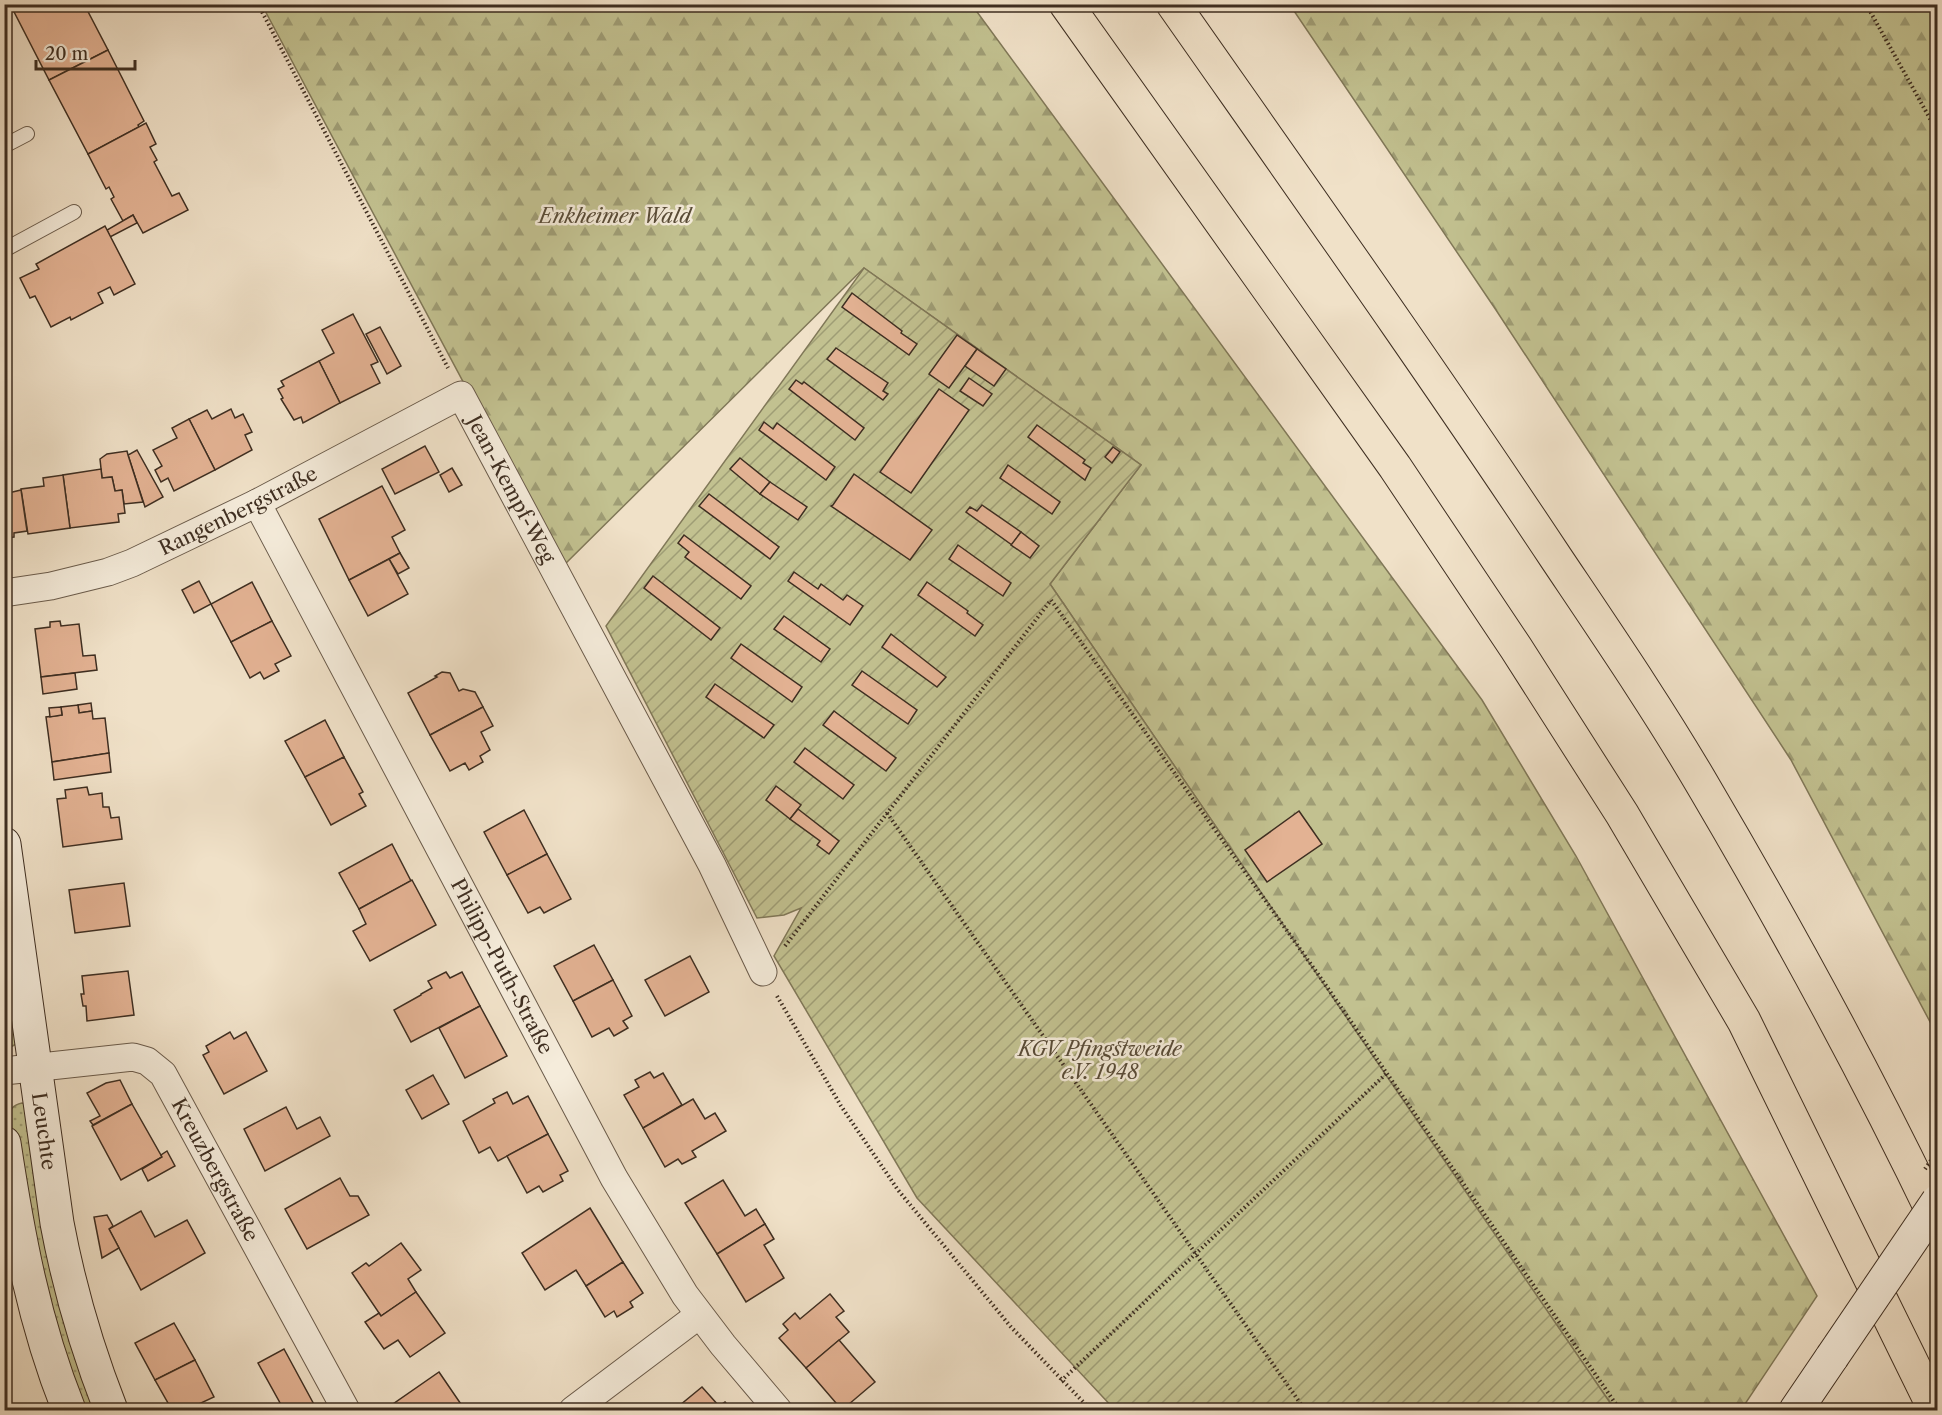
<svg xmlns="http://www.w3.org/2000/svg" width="1942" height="1415" viewBox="0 0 1942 1415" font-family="'Libre Caslon Text',serif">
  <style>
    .grass { fill: url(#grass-dots); stroke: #807858; stroke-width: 1.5 }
    .forest { fill: url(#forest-firs); stroke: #807858; stroke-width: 1.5 }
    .garden { fill: url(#garden-furrows); stroke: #807858; stroke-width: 1.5 }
    .building { fill: #e3b293; stroke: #3e2e21; stroke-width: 1.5 }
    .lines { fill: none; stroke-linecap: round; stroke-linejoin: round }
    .lane-casing { stroke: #6a5b4b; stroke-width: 16 }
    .street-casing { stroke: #6a5b4b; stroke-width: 29 }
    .secondary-casing { stroke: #3e2e21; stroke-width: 35 }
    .highway-casing { stroke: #3e2e21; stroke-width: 35 }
    .path { stroke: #3e2e21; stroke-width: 4; stroke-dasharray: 1.5 3; stroke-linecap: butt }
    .lane { stroke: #f5ecdb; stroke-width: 14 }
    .street { stroke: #f5ecdb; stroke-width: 27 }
    .secondary { stroke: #f5ecdb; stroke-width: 33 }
    .highway { stroke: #f0e1c8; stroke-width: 33 }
    .secondary-bridge-casing { stroke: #3e2e21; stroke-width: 35; stroke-linecap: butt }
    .path-bridge { stroke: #3e2e21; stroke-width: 4; stroke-dasharray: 1.5 3; stroke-linecap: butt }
    .secondary-bridge { stroke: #f5ecdb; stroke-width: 33 }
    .labels { text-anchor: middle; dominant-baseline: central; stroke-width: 5; stroke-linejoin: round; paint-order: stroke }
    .park-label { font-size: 20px; font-style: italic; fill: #584b37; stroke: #f5ecdb }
    .street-label { font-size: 20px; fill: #3e2e21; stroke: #f5ecdb }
  </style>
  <defs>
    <pattern id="grass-dots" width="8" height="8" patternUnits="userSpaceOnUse" patternTransform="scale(1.5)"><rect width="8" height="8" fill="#c2c190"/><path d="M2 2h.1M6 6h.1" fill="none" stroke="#9f9d75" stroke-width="1.8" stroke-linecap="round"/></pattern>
    <pattern id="forest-firs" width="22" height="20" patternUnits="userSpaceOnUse" patternTransform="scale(1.5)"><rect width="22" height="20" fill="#c2c190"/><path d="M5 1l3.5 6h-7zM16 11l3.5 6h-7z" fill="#9f9d75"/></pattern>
    <pattern id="garden-furrows" width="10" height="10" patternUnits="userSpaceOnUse" patternTransform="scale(1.5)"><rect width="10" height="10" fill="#c2c190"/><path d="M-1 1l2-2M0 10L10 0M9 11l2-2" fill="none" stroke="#9f9d75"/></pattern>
  </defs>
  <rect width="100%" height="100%" fill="#f0e1c8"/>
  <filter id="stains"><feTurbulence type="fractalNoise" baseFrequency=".00333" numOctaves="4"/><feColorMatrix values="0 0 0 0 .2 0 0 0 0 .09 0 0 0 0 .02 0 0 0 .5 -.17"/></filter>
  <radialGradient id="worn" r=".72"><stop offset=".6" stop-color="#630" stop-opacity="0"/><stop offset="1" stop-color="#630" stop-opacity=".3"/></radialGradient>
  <g class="grass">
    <polygon points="4,954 16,1044 11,1047 5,1045"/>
    <path d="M22,1103L30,1106L102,1410H79L27,1228L7,1120C10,1110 12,1105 22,1103Z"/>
  </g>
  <g class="forest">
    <polygon points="262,5 972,5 1482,700 1576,856 1817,1296 1741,1410 1615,1410 1050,584 1141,465 864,268 562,567"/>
    <polygon points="1290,5 1937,5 1937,1035 1791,760 1496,310"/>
  </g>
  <polygon class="garden" points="864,268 1141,465 1050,584 1615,1410 1115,1410 917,1198 774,956 801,908 784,915 757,918 606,626"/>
  <g class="building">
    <polygon points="10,4 84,4 108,50 49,80"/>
    <polygon points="108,50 144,121 138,125 139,127 88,154 49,80"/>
    <polygon points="146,123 156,144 150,147 157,160 154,162 172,196 179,193 188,210 143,233 133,215 123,221 111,199 114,197 109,187 106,189 88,154"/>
    <polygon points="133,215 137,223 110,237 107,230"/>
    <polygon points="105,226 135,284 114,295 110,287 98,293 103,303 71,320 70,317 51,327 35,296 30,298 20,278 39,269 36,264"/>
    <polygon points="852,293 902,331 901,333 917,344 909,355 842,307"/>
    <polygon points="353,314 378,362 371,365 380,383 340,403 319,361 334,353 322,330"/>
    <polygon points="380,327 401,366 387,374 366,334"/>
    <polygon points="957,335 977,349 949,388 929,374"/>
    <polygon points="836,348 888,383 883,391 888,394 883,400 827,359"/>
    <polygon points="977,349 1006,369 994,386 965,366"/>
    <polygon points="319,361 340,403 303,423 301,417 294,420 281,399 283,398 278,389 284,386 281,381"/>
    <polygon points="969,378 992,394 983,406 960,391"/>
    <polygon points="796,380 802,384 804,382 864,428 855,440 789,389"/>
    <polygon points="939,389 969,410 911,493 880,472"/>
    <polygon points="231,409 235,418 243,414 252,432 245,435 252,450 215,470 189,419 207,410 212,419"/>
    <polygon points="189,419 215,470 174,491 168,478 161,482 155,470 162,466 153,450 177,438 172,428"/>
    <polygon points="764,422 773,429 777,423 835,467 826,480 759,430"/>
    <polygon points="1037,425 1085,460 1083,463 1091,468 1085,480 1028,437"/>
    <polygon points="425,446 439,472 395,494 382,469"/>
    <polygon points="1113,447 1120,452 1112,463 1105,457"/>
    <polygon points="137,450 163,497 145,507 128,455"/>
    <polygon points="127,451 128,455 143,502 124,504 122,490 115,491 112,477 102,478 100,459 107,454"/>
    <polygon points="740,458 770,482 760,494 730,469"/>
    <polygon points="1008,465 1060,502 1052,514 1000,478"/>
    <polygon points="452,468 462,485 449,492 440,475"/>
    <polygon points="101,469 102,478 112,477 115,491 122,490 125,513 118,514 119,522 70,528 63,475"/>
    <polygon points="854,474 932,530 910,560 831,506 833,505"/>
    <polygon points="63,475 70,528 28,534 21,489 44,486 43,478"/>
    <polygon points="770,482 807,507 798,520 760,494"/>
    <polygon points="382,486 405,530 392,537 400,553 349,580 319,519"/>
    <polygon points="21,490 27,531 14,533 14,537 4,538 4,494"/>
    <polygon points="709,494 779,547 770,559 699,506"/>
    <polygon points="982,505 1021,532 1012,545 966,512 970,507 977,511"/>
    <polygon points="1021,532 1039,546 1030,558 1011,545"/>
    <polygon points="684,535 751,586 741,599 685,557 689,552 678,543"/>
    <polygon points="958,545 1011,583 1003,596 949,559"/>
    <polygon points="400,553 409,568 398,574 389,559"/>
    <polygon points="389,559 408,594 368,616 349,580"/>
    <polygon points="794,572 818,589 821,584 843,600 847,595 863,606 850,625 788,581"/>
    <polygon points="653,576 720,628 711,640 644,588"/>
    <polygon points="199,581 211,604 194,613 182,590"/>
    <polygon points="252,582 272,621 231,642 211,604"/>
    <polygon points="927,582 968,611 967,613 983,625 975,636 918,595"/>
    <polygon points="784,616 830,649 821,662 774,629"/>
    <polygon points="60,621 61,626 79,624 83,656 95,655 97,670 41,677 35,629 50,627 50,622"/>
    <polygon points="272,621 291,656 275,664 279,671 264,679 260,672 250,678 231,642"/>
    <polygon points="891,634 946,677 937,687 882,647"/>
    <polygon points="741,644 802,687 792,702 731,658"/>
    <polygon points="862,671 917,710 908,724 852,685"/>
    <polygon points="442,672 450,673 459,691 463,689 475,692 483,707 430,735 408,693 437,677 435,676"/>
    <polygon points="75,673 77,689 43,694 41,677"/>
    <polygon points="715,684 774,725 764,738 706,697"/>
    <polygon points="91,703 92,711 79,713 78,705"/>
    <polygon points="78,705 79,713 92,711 93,719 105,718 109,753 52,762 46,717 62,715 61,707"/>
    <polygon points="61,707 62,715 50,717 49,708"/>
    <polygon points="483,707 493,726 481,732 490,750 480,756 483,762 469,770 465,763 450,771 430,735"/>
    <polygon points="834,711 896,758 886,771 823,725"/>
    <polygon points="325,720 344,757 305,777 285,741"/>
    <polygon points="805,748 854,785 843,799 794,762"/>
    <polygon points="109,753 111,772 54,780 52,762"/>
    <polygon points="344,757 363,792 359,794 366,806 331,825 305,777"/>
    <polygon points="776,786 801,805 790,819 766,800"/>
    <polygon points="87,787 89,795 102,793 103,807 109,807 111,818 119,817 122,839 63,847 57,799 66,798 65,790"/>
    <polygon points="798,809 839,841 829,854 817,845 820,841 790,819"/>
    <polygon points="524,810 547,854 507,875 484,832"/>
    <polygon points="1299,811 1322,844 1267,882 1245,850"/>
    <polygon points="392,844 411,881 359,909 339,873"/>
    <polygon points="547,854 571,899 544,913 540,907 528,913 507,875"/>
    <polygon points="412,880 436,925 370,961 353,931 366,924 359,909"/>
    <polygon points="124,883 130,926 75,933 69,890"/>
    <polygon points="594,945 613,980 573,1001 554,966"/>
    <polygon points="690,956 709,992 665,1016 645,980"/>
    <polygon points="128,971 134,1015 87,1021 86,1006 83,1006 81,994 84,994 82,976"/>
    <polygon points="446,972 450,978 462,972 480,1006 411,1042 394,1010 421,995 421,994 432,988 428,981"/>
    <polygon points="613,980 632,1016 623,1021 628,1028 614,1036 609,1028 592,1037 573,1001"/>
    <polygon points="480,1006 507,1056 465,1078 439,1028"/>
    <polygon points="230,1032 234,1039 246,1032 267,1071 224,1094 203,1055 209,1052 206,1046"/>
    <polygon points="650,1072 654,1078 663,1073 682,1105 643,1128 624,1095 639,1087 635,1080"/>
    <polygon points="433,1075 449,1104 422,1119 406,1090"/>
    <polygon points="120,1080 132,1104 93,1125 90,1121 100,1116 87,1093 106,1083"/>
    <polygon points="507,1092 513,1104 528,1096 548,1134 498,1161 490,1147 479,1153 463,1121 495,1103 493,1099"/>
    <polygon points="693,1099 705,1119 715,1113 726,1131 692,1151 696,1157 682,1164 678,1159 665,1167 643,1128"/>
    <polygon points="132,1104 162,1157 121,1180 92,1126"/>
    <polygon points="286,1107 297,1129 320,1117 330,1136 265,1171 244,1129"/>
    <polygon points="548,1134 568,1171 560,1175 563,1181 543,1192 539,1186 527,1193 507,1156"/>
    <polygon points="167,1151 175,1166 148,1181 142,1169 162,1157 161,1155"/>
    <polygon points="340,1178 350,1196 358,1196 369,1215 307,1249 285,1209"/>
    <polygon points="723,1180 745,1216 756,1209 765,1224 717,1254 685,1203"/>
    <polygon points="590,1208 623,1262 586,1286 576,1270 545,1290 522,1253"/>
    <polygon points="141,1211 155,1237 187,1220 205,1253 141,1290 109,1229"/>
    <polygon points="107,1215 113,1226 109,1229 119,1248 102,1258 94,1217"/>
    <polygon points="765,1224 774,1239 764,1245 784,1278 746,1302 717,1254"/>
    <polygon points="401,1243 421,1270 408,1279 416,1292 381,1316 352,1273 366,1263 369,1266"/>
    <polygon points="623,1262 643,1293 630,1302 633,1307 617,1317 614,1311 605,1317 586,1286"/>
    <polygon points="416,1292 445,1333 410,1357 398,1340 384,1349 365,1322 379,1313 381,1316"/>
    <polygon points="830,1294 844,1311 836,1317 849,1332 806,1368 779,1338 788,1330 783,1324 795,1313 800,1319"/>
    <polygon points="174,1323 195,1360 155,1380 135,1343"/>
    <polygon points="839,1340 875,1382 842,1410 806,1368"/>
    <polygon points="284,1349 317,1410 284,1410 258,1363"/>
    <polygon points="195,1360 214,1397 186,1410 172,1410 155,1380"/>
    <polygon points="439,1372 465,1410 397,1410 393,1404"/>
    <polygon points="702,1387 719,1406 725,1402 732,1410 674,1410"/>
  </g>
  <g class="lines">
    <defs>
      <g id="lane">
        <polyline points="4,146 27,134"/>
        <polyline points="4,250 74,212"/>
      </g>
      <g id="street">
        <path id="s1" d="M257,503L614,1178L685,1295L723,1345L778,1410"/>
        <path id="s2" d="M4,593L51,586L108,572L132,563L257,503L461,395L712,865L763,972"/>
        <path id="s3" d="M4,1071L133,1057L147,1061L163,1074L346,1410"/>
        <polyline points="573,1410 699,1315"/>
      </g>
      <g id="secondary">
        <path id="s4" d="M4,844L57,1223C69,1287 87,1349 111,1410"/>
        <path d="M4,1143C18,1236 34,1323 69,1410"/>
        <polyline points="1796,1410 1832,1357"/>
      </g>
      <g id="highway">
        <polyline points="1066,4 1395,467 1516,648 1622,814 1744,1021 1935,1410"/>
        <path d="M1173,4C1302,188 1432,371 1556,558C1607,634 1659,710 1705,789C1788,930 1867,1075 1938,1223"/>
      </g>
    </defs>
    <use href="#lane" class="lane-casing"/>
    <use href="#street" class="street-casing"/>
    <use href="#secondary" class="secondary-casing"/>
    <use href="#highway" class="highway-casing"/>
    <g class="path">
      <polyline points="258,4 448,368"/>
      <polyline points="1866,4 1938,133"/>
      <polyline points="887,813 1305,1410"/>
      <polyline points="785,946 1051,600 1320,977 1620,1410"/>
      <polyline points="777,996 841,1106 898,1190 1011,1327 1091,1410"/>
      <polyline points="1061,1381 1387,1073"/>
    </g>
    <use href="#lane" class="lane"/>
    <use href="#street" class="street"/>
    <use href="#secondary" class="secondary"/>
    <use href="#highway" class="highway"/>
    <defs>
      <polyline id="secondary-bridge" points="1832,1357 1938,1201"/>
    </defs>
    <use href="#secondary-bridge" class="secondary-bridge-casing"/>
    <polyline class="path-bridge" points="1925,1169 1938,1150"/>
    <use href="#secondary-bridge" class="secondary-bridge"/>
  </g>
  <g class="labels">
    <g class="park-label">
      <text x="615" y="216">Enkheimer Wald</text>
      <text x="1100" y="1049">KGV Pfingstweide<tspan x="1100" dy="23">e.V. 1948</tspan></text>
    </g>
    <g class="street-label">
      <text stroke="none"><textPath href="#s2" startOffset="608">Jean-Kempf-Weg</textPath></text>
      <text stroke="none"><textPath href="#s2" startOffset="250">Rangenbergstraße</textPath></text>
      <text stroke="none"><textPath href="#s1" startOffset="524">Philipp-Puth-Straße</textPath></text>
      <text stroke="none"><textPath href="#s4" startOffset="290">Leuchte</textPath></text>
      <text stroke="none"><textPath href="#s3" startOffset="274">Kreuzbergstraße</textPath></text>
    </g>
  </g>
  <rect width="1942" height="1415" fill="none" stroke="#f0e1c8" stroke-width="24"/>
  <rect x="6" y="6" width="1930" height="1403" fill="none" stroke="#3e2e21" stroke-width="3"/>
  <rect x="12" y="12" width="1918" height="1391" fill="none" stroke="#3e2e21" stroke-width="1.5"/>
  <path d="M36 60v9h99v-9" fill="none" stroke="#3e2e21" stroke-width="3"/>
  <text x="45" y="60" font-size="18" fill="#3e2e21" stroke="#f5ecdb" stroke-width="4.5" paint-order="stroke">20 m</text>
  <rect width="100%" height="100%" filter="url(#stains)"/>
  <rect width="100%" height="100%" fill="url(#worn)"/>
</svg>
